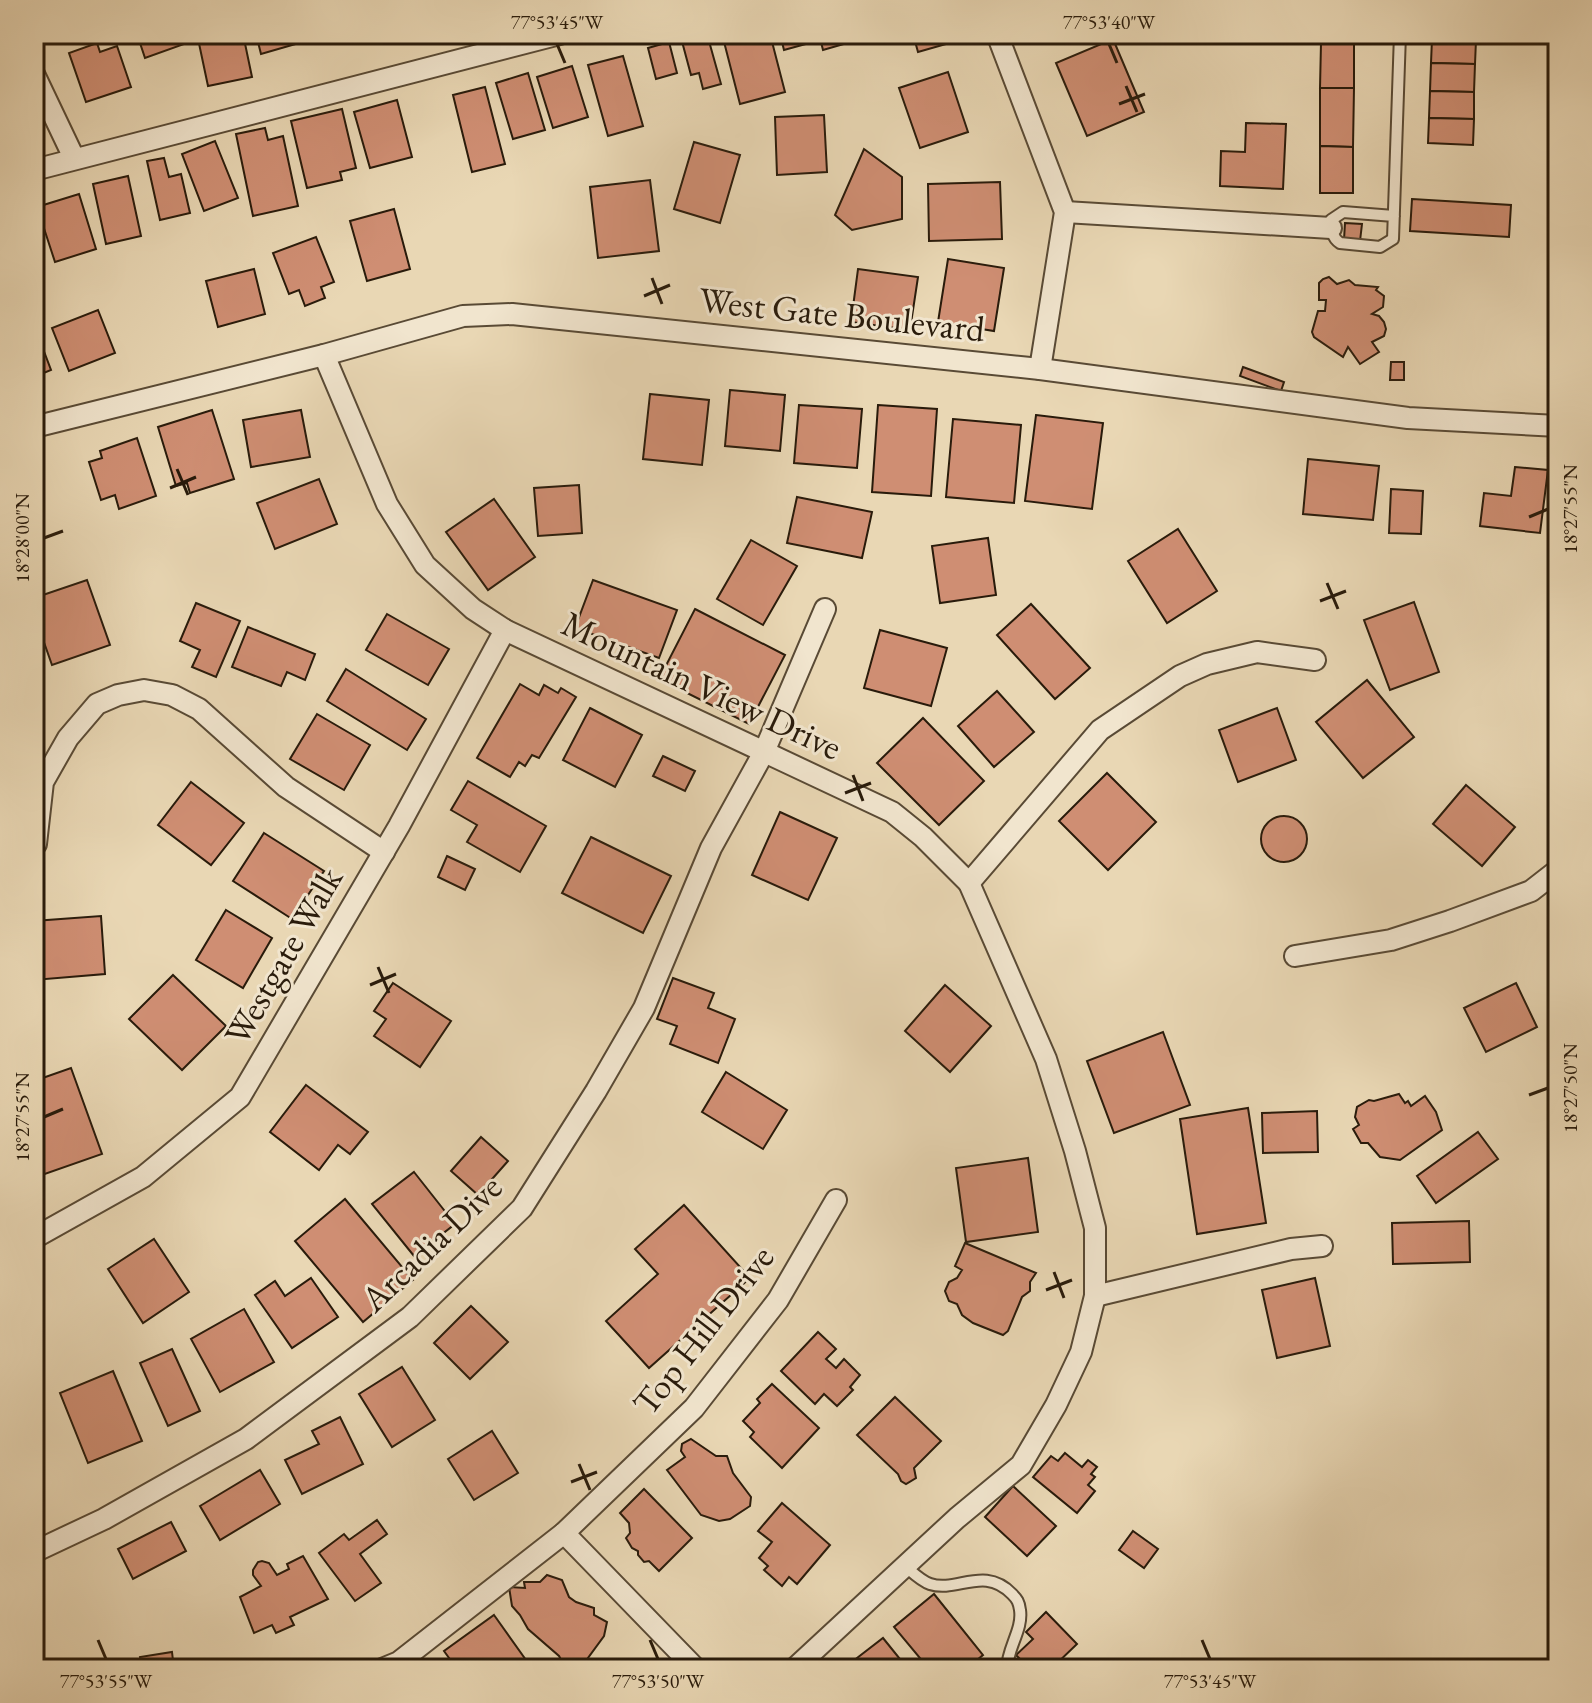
<svg xmlns="http://www.w3.org/2000/svg" width="1592" height="1703" viewBox="0 0 1592 1703" font-family="'EB Garamond',serif">
  <style>
    .building { fill: #cf8e73; stroke: #291b0b; stroke-width: 2 }
    .lines { fill: none; stroke-linecap: round; stroke-linejoin: round }
    .service-casing { stroke: #594a35; stroke-width: 14 }
    .minor-casing { stroke: #594a35; stroke-width: 24 }
    .service { stroke: #f1e5ce; stroke-width: 10 }
    .minor { stroke: #f1e5ce; stroke-width: 20 }
    .ticks { fill: none; stroke: #291b0b; stroke-width: 3 }
    .labels { text-anchor: middle; dominant-baseline: central; stroke-width: 6; stroke-linejoin: round; paint-order: stroke }
    .street-label { font-size: 36px; fill: #291b0b; stroke: #f1e5ce }
    .neatline { fill: none; stroke: #291b0b; stroke-width: 3 }
    .ticks-label { font-size: 20px; text-anchor: middle; fill: #291b0b }
  </style>
  <rect width="100%" height="100%" fill="#e9d7b4"/>
  <filter id="stains"><feTurbulence type="fractalNoise" baseFrequency=".0025" numOctaves="4"/><feColorMatrix values="0 0 0 0 .2 0 0 0 0 .09 0 0 0 0 .02 0 0 0 .5 -.17"/></filter>
  <radialGradient id="worn" r=".72"><stop offset=".6" stop-color="#630" stop-opacity="0"/><stop offset="1" stop-color="#630" stop-opacity=".3"/></radialGradient>
  <g class="building">
    <polygon points="61,34 93,34 64,43"/>
    <polygon points="137,34 184,34 187,43 145,58"/>
    <polygon points="197,34 243,34 252,77 208,86"/>
    <polygon points="256,34 297,34 299,43 261,54"/>
    <polygon points="680,34 707,34 721,84 703,89 699,73 691,75"/>
    <polygon points="722,34 770,34 785,92 740,104"/>
    <polygon points="780,34 811,34 813,42 784,50"/>
    <polygon points="819,34 852,34 854,41 823,50"/>
    <polygon points="913,34 959,34 960,40 918,52"/>
    <rect x="1321" y="34" width="33" height="9"/>
    <polygon points="1432,34 1476,34 1476,40 1432,39"/>
    <polygon points="1113,39 1144,112 1087,136 1056,63"/>
    <polygon points="1432,39 1476,40 1475,64 1431,63"/>
    <polygon points="669,42 677,73 656,79 648,48"/>
    <polygon points="97,43 100,52 117,46 131,87 86,102 69,53"/>
    <polygon points="1321,43 1354,43 1354,88 1320,88"/>
    <polygon points="623,56 643,126 608,136 588,65"/>
    <polygon points="1431,63 1475,64 1474,92 1430,91"/>
    <polygon points="572,66 588,117 553,128 537,77"/>
    <polygon points="948,72 968,132 920,148 899,88"/>
    <polygon points="528,73 545,130 513,139 496,83"/>
    <polygon points="485,87 505,164 472,172 453,95"/>
    <polygon points="1320,88 1354,88 1353,147 1320,146"/>
    <polygon points="1430,91 1474,92 1474,119 1429,118"/>
    <polygon points="397,100 412,157 370,168 354,112"/>
    <polygon points="342,109 356,168 340,172 342,180 307,188 291,121"/>
    <polygon points="824,115 827,172 777,175 775,117"/>
    <polygon points="1429,118 1474,119 1473,145 1428,143"/>
    <polygon points="1246,123 1286,124 1283,189 1220,186 1221,151 1245,152"/>
    <polygon points="265,128 268,140 283,136 298,206 253,216 236,134"/>
    <polygon points="215,141 238,198 204,211 182,154"/>
    <polygon points="694,142 740,155 720,223 674,209"/>
    <polygon points="1320,146 1353,147 1353,193 1320,193"/>
    <polygon points="864,149 902,177 902,219 852,230 835,215"/>
    <polygon points="164,158 169,177 181,174 190,213 160,220 147,161"/>
    <polygon points="128,176 141,236 106,244 93,184"/>
    <polygon points="650,180 659,251 598,258 590,187"/>
    <polygon points="1000,182 1002,239 929,241 928,184"/>
    <polygon points="79,194 96,249 55,262 37,207"/>
    <polygon points="1412,199 1511,205 1509,237 1410,231"/>
    <polygon points="394,209 410,269 367,281 350,221"/>
    <polygon points="1345,223 1362,224 1360,241 1344,240"/>
    <polygon points="316,237 334,282 321,287 325,298 305,306 299,290 289,294 273,253"/>
    <polygon points="948,259 1004,268 994,331 938,322"/>
    <polygon points="254,269 265,314 218,327 206,281"/>
    <polygon points="858,269 918,277 910,330 851,322"/>
    <polygon points="1329,277 1337,284 1349,280 1355,285 1378,287 1376,290 1384,296 1383,307 1372,314 1379,316 1384,322 1386,329 1384,336 1372,342 1379,352 1360,364 1348,347 1343,357 1314,337 1312,332 1318,311 1325,311 1326,300 1319,300 1319,283 1323,279"/>
    <polygon points="98,310 115,353 69,371 52,328"/>
    <polygon points="34,325 51,370 34,377"/>
    <polygon points="1391,362 1404,362 1404,380 1390,380"/>
    <polygon points="1243,367 1284,382 1281,391 1240,376"/>
    <polygon points="730,390 785,395 780,451 725,446"/>
    <polygon points="650,394 709,400 702,465 643,459"/>
    <polygon points="799,405 862,409 857,468 794,463"/>
    <polygon points="878,405 937,409 931,496 872,492"/>
    <polygon points="212,410 234,479 190,493 187,483 176,486 158,427"/>
    <polygon points="301,410 310,457 251,467 243,420"/>
    <polygon points="1036,415 1103,423 1092,509 1025,501"/>
    <polygon points="953,419 1021,425 1014,503 946,497"/>
    <polygon points="137,438 156,496 119,509 115,495 101,500 89,462 102,458 100,451"/>
    <polygon points="1308,459 1379,466 1373,520 1303,514"/>
    <polygon points="1515,467 1548,470 1540,533 1480,526 1484,493 1511,496"/>
    <polygon points="319,479 337,524 275,549 257,503"/>
    <polygon points="579,485 582,533 538,536 534,488"/>
    <polygon points="1391,489 1423,491 1421,534 1389,533"/>
    <polygon points="797,497 872,512 862,558 787,543"/>
    <polygon points="494,499 535,557 488,590 446,532"/>
    <polygon points="1178,529 1217,591 1167,623 1128,561"/>
    <polygon points="988,538 996,595 940,603 932,546"/>
    <polygon points="751,540 797,566 763,625 717,599"/>
    <polygon points="87,580 110,645 52,665 34,614 34,598"/>
    <polygon points="593,580 677,610 659,658 575,628"/>
    <polygon points="1414,602 1439,672 1390,690 1364,620"/>
    <polygon points="196,603 240,621 216,677 192,667 200,650 180,641"/>
    <polygon points="1031,604 1090,668 1055,699 997,635"/>
    <polygon points="695,609 785,655 749,724 659,679"/>
    <polygon points="387,614 449,649 428,685 366,650"/>
    <polygon points="248,627 315,654 305,680 287,672 281,686 232,667"/>
    <polygon points="880,630 947,648 931,706 864,688"/>
    <polygon points="346,669 426,719 407,750 327,701"/>
    <polygon points="1367,680 1414,737 1363,778 1316,722"/>
    <polygon points="520,684 539,695 544,685 558,693 561,688 576,697 539,758 532,755 525,766 519,762 510,777 477,758"/>
    <polygon points="997,691 1034,732 994,767 958,726"/>
    <polygon points="590,708 642,735 615,787 563,760"/>
    <polygon points="1277,708 1296,760 1238,782 1219,730"/>
    <polygon points="317,714 370,745 344,790 290,759"/>
    <polygon points="923,718 984,781 939,825 877,763"/>
    <polygon points="663,756 695,771 685,791 653,776"/>
    <polygon points="1107,773 1156,822 1108,870 1059,821"/>
    <polygon points="468,781 546,826 520,872 467,842 477,825 451,810"/>
    <polygon points="191,782 244,823 211,865 158,825"/>
    <polygon points="1466,785 1515,827 1482,866 1433,824"/>
    <polygon points="780,812 837,838 808,900 752,875"/>
    <circle cx="1284" cy="839" r="23"/>
    <polygon points="264,833 324,871 292,919 233,881"/>
    <polygon points="591,837 671,876 643,933 562,893"/>
    <polygon points="447,856 475,869 465,890 438,877"/>
    <polygon points="226,910 272,938 243,988 196,960"/>
    <polygon points="101,916 105,974 34,980 34,921"/>
    <polygon points="173,975 226,1026 182,1070 129,1019"/>
    <polygon points="673,978 714,993 708,1008 735,1019 718,1063 670,1044 677,1026 657,1019"/>
    <polygon points="393,983 451,1021 420,1067 374,1036 386,1019 374,1011"/>
    <polygon points="1516,983 1537,1027 1486,1052 1464,1008"/>
    <polygon points="945,985 991,1026 950,1072 905,1031"/>
    <polygon points="1163,1032 1190,1105 1114,1133 1087,1061"/>
    <polygon points="71,1068 102,1154 39,1176 34,1162 34,1081"/>
    <polygon points="726,1072 787,1110 763,1149 702,1112"/>
    <polygon points="306,1085 368,1132 350,1154 338,1145 319,1170 270,1132"/>
    <polygon points="1399,1094 1405,1103 1408,1101 1411,1106 1425,1096 1436,1112 1442,1130 1400,1160 1380,1157 1368,1143 1361,1143 1353,1129 1359,1125 1355,1117 1357,1107 1369,1100 1374,1101"/>
    <polygon points="1248,1108 1266,1223 1197,1234 1180,1119"/>
    <polygon points="1317,1111 1318,1152 1263,1153 1262,1113"/>
    <polygon points="1478,1132 1498,1159 1436,1203 1417,1176"/>
    <polygon points="481,1137 508,1161 478,1195 451,1171"/>
    <polygon points="1028,1158 1038,1232 966,1242 956,1168"/>
    <polygon points="414,1172 455,1224 414,1256 372,1204"/>
    <polygon points="345,1199 413,1280 363,1322 295,1241"/>
    <polygon points="684,1205 750,1278 649,1368 606,1321 658,1274 635,1249"/>
    <polygon points="1469,1221 1470,1262 1393,1264 1392,1223"/>
    <polygon points="154,1239 189,1292 143,1323 108,1269"/>
    <polygon points="965,1243 1036,1273 1030,1282 1030,1291 1022,1297 1008,1331 1003,1335 973,1323 962,1315 957,1304 949,1301 945,1291 949,1282 957,1278 962,1270 955,1266"/>
    <polygon points="311,1278 338,1317 292,1348 255,1295 275,1281 285,1296"/>
    <polygon points="1315,1278 1330,1346 1277,1358 1262,1290"/>
    <polygon points="471,1306 508,1342 470,1379 434,1343"/>
    <polygon points="244,1309 274,1362 220,1392 191,1339"/>
    <polygon points="818,1332 836,1349 826,1359 836,1368 844,1359 860,1375 850,1387 853,1390 837,1406 824,1394 815,1404 781,1371"/>
    <polygon points="172,1349 200,1411 168,1426 140,1363"/>
    <polygon points="402,1367 435,1420 392,1447 359,1394"/>
    <polygon points="113,1371 142,1441 88,1463 60,1393"/>
    <polygon points="772,1384 819,1428 782,1468 750,1437 754,1432 743,1421 760,1403 757,1399"/>
    <polygon points="895,1397 941,1441 914,1468 916,1478 906,1484 901,1481 898,1474 857,1435"/>
    <polygon points="340,1417 363,1464 302,1494 285,1460 319,1444 312,1431"/>
    <polygon points="492,1431 518,1473 474,1500 448,1459"/>
    <polygon points="691,1439 716,1456 727,1456 733,1473 751,1497 750,1506 730,1519 719,1521 701,1515 667,1470 685,1457 681,1451 682,1444"/>
    <polygon points="1065,1453 1082,1467 1088,1460 1097,1467 1091,1474 1095,1477 1088,1485 1095,1491 1077,1513 1033,1477 1051,1456 1058,1461"/>
    <polygon points="260,1470 280,1504 220,1540 200,1506"/>
    <polygon points="1013,1486 1056,1526 1027,1556 985,1517"/>
    <polygon points="644,1489 692,1538 659,1571 649,1561 644,1562 638,1555 638,1551 632,1548 626,1538 630,1533 629,1523 620,1513"/>
    <polygon points="782,1503 830,1545 797,1584 789,1577 782,1586 764,1570 768,1566 759,1558 772,1542 758,1531"/>
    <polygon points="377,1520 387,1534 360,1554 381,1583 355,1601 319,1553 344,1534 349,1540"/>
    <polygon points="171,1522 186,1551 133,1579 118,1549"/>
    <polygon points="1133,1531 1158,1549 1144,1568 1119,1550"/>
    <polygon points="303,1556 328,1599 290,1617 294,1625 276,1633 272,1625 254,1633 240,1597 261,1586 253,1575 253,1570 258,1562 262,1561 269,1563 277,1575 289,1569 287,1564"/>
    <polygon points="547,1575 562,1580 569,1597 576,1602 594,1608 594,1615 607,1622 604,1636 582,1666 566,1669 559,1656 528,1629 520,1615 512,1606 509,1587 525,1588 524,1582 540,1582"/>
    <polygon points="934,1594 983,1655 966,1669 929,1669 894,1627"/>
    <polygon points="1046,1612 1077,1644 1051,1669 1030,1669 1016,1655 1033,1639 1026,1632"/>
    <polygon points="494,1615 531,1667 457,1669 444,1651"/>
    <polygon points="34,1622 42,1642 34,1646"/>
    <polygon points="883,1638 908,1669 845,1669 844,1668"/>
    <polygon points="172,1652 174,1669 142,1669 140,1657"/>
    <polygon points="138,1661 139,1669 111,1669 111,1665"/>
  </g>
  <g class="lines">
    <defs>
      <g id="service">
        <path d="M1394,216L1343,212L1331,220C1331,229 1332,238 1340,243L1380,247L1393,239L1400,34"/>
        <path d="M905,1566C912,1572 921,1581 930,1584C957,1593 984,1565 1012,1594C1017,1599 1019,1602 1020,1610C1023,1630 1007,1648 1007,1669"/>
      </g>
      <g id="minor">
        <polyline points="997,34 1065,212 1040,369"/>
        <polyline points="34,74 74,158"/>
        <polyline points="34,170 560,34"/>
        <polyline points="1065,212 1331,228"/>
        <polyline points="324,355 387,504 425,565 473,609 505,630 892,812 923,837 969,883 1046,1059 1075,1151 1095,1228 1095,1296 1081,1352 1056,1405 1021,1465 957,1518 794,1669"/>
        <polyline points="34,427 324,355 463,316 512,314 1040,369 1408,418 1558,426"/>
        <polyline points="36,844 43,782 68,738 97,704 118,695 144,690 172,695 199,709 286,787 384,852"/>
        <polyline points="969,883 1100,730 1180,676 1207,664 1257,652 1315,660"/>
        <polyline points="1295,956 1391,940 1450,921 1531,891 1558,870"/>
        <polyline points="34,1238 143,1177 240,1097 399,826 505,630"/>
        <polyline points="1095,1296 1291,1249 1322,1246"/>
        <polyline points="564,1533 696,1669"/>
        <polyline points="34,1552 104,1519 246,1439 410,1317 522,1208 596,1091 644,1008 711,848 764,752 825,609"/>
        <polyline points="382,1669 399,1662 564,1533 694,1408 778,1300 836,1200"/>
      </g>
    </defs>
    <use href="#service" class="service-casing"/>
    <use href="#minor" class="minor-casing"/>
    <use href="#service" class="service"/>
    <use href="#minor" class="minor"/>
  </g>
  <path class="ticks" d="M557,44L565,63M1109,44L1117,63M1126,86L1137,112M1119,104L1145,94M652,278L662,304M644,296L670,285M177,469L188,495M170,488L196,477M1529,517L1548,509M44,538L63,531M1327,583L1338,609M1320,601L1346,591M853,775L863,801M845,793L871,783M378,967L389,993M370,985L396,974M1529,1095L1548,1088M44,1117L63,1109M1054,1272L1064,1298M1046,1290L1072,1280M579,1464L590,1490M571,1482L597,1472M98,1640L106,1659M650,1640L658,1659M1202,1640L1210,1659"/>
  <g class="labels">
    <g class="street-label">
      <text transform="translate(842 314) rotate(6)">West Gate Boulevard</text>
      <text transform="translate(702 685) rotate(25)">Mountain View Drive</text>
      <text transform="translate(283 956) rotate(-60)">Westgate Walk</text>
      <text transform="translate(431 1243) rotate(-44)">Arcadia Dive</text>
      <text transform="translate(703 1330) rotate(-52)">Top Hill Drive</text>
    </g>
  </g>
  <rect width="1592" height="1703" fill="none" stroke="#e9d7b4" stroke-width="88"/>
  <rect x="44" y="44" width="1504" height="1615" class="neatline"/>
  <g class="ticks-label">
    <text x="557" y="29">77°53'45"W</text>
    <text x="1109" y="29">77°53'40"W</text>
    <text transform="translate(1570 509) rotate(-90)" y="7">18°27'55"N</text>
    <text transform="translate(22 538) rotate(-90)" y="7">18°28'00"N</text>
    <text transform="translate(1570 1088) rotate(-90)" y="7">18°27'50"N</text>
    <text transform="translate(22 1117) rotate(-90)" y="7">18°27'55"N</text>
    <text x="106" y="1688">77°53'55"W</text>
    <text x="658" y="1688">77°53'50"W</text>
    <text x="1210" y="1688">77°53'45"W</text>
  </g>
  <rect width="100%" height="100%" filter="url(#stains)"/>
  <rect width="100%" height="100%" fill="url(#worn)"/>
</svg>
